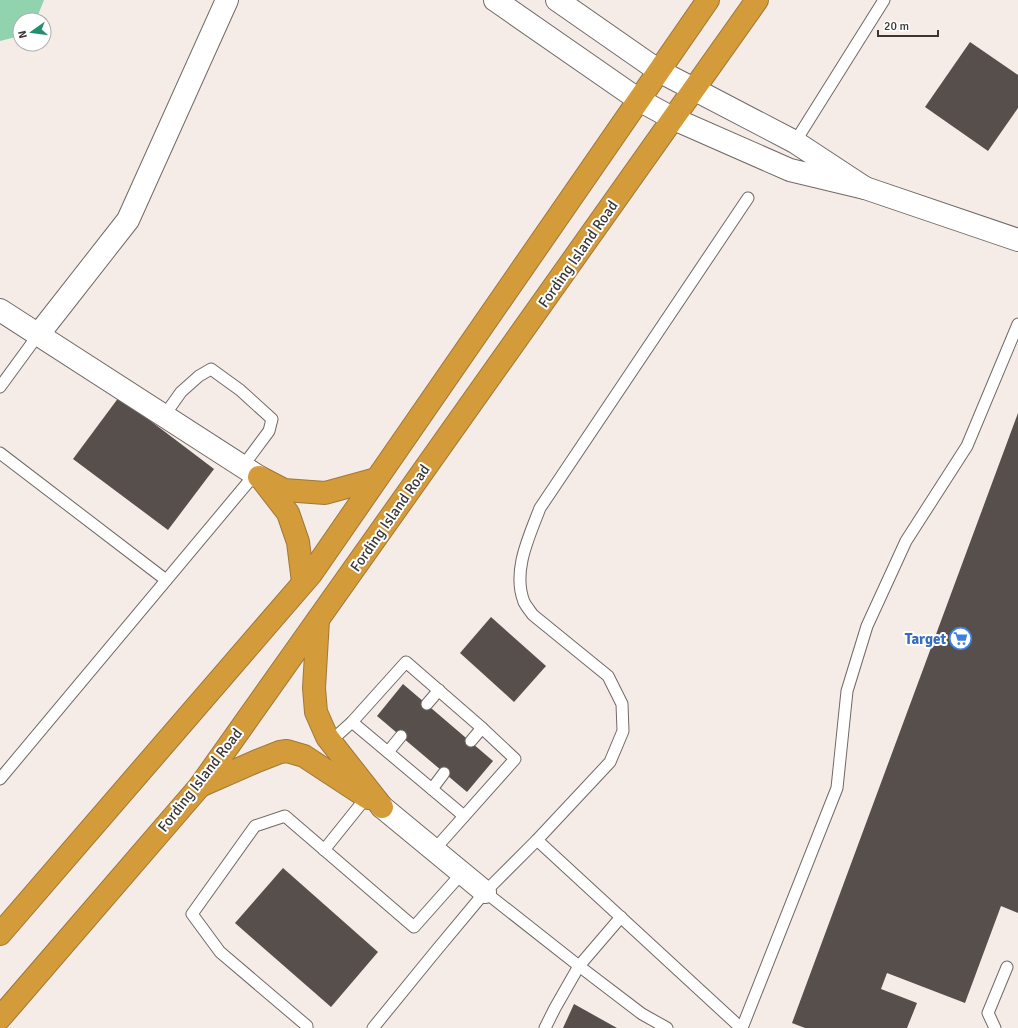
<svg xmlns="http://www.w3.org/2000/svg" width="1018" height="1028" viewBox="0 0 1018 1028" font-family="Signika,sans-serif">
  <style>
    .green { fill: #91d3af }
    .building { fill: #564f4b }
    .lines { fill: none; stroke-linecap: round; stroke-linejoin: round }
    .lane-casing { stroke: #716966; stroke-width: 13 }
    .street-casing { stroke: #716966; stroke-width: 24 }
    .highway-casing { stroke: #9e7838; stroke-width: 24 }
    .lane { stroke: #fff; stroke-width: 11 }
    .street { stroke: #fff; stroke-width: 22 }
    .highway { stroke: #d49b3a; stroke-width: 22 }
    .labels { text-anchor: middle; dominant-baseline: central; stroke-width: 4; stroke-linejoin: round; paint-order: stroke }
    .street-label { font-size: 15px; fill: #3a3635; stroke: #fff }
    .shop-label { font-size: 15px; font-weight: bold; fill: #366cbe; stroke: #fff; text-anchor: end }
  </style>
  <rect width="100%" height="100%" fill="#f5ece8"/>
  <polygon class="green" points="0,0 44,0 36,20 20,20 20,36 0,41"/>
  <g class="building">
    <polygon points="970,42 1018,75 1018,108 988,151 925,107"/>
    <polygon points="119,397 214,469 168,530 73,459"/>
    <polygon points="1018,413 1018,913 1001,906 965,1003 887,973 881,989 917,1003 907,1028 805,1028 792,1023"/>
    <polygon points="491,617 546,666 514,702 460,653"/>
    <polygon points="403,684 493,761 467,792 377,716"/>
    <polygon points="283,868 378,952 331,1007 235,923"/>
    <polygon points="574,1004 617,1028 563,1028"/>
  </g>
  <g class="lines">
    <defs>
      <g id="lane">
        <polyline points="795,142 884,0"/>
        <polyline points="0,387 38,335"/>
        <polyline points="164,416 181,392 199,376 211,369 240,390 272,419 269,431 243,466"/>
        <polyline points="0,453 166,580"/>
        <polyline points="427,704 439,690"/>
        <polyline points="352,722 464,816"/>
        <polyline points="331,741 352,722 406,662 482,728 515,759 434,850"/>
        <polyline points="471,741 482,728"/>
        <polyline points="388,752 401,736"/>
        <polyline points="0,779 255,474"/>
        <polyline points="432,789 444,773"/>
        <polyline points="537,840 741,1028"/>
        <polyline points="324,850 369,794"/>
        <polyline points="485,892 579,966 642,1014 667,1028"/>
        <polyline points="307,1028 307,1026 220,952 192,914 255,826 285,816 414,927 462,873"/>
        <path d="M373,1028L435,952L485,892L537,840L610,762L623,731L622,704L608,676L533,615C530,611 526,606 524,602C512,571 529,537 540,508L748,198"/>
        <polyline points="545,1028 555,1008 579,966 621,917"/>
        <polyline points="742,1028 837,788 847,691 867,626 906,541 967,446 1018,324"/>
        <polyline points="995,1028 988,1013 1007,967"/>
      </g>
      <g id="street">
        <polyline points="495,0 639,100 674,119 790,170 865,188 795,142 659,71 557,0"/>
        <polyline points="865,188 1018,240"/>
        <polyline points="0,310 259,477"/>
        <polyline points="38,335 128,220 227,0"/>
        <polyline points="382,807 485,892"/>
      </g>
      <g id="highway">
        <polyline points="259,477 284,490 325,493 376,479"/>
        <polyline points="264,482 288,513 298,542 303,582"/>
        <polyline points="318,620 314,688 316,712 327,737 382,807"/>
        <polyline points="200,786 257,761 280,752 287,751 304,756 368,798"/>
        <polyline points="0,934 311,574 708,0"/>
        <polyline points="0,1018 200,786 757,0"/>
      </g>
    </defs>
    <use href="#lane" class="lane-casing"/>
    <use href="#street" class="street-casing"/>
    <use href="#highway" class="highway-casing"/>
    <use href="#lane" class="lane"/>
    <use href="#street" class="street"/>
    <use href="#highway" class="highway"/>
  </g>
  <defs>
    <symbol id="supermarket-ring" viewBox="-11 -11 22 22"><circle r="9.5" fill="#fff" stroke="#3f7fe0" stroke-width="1.5"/><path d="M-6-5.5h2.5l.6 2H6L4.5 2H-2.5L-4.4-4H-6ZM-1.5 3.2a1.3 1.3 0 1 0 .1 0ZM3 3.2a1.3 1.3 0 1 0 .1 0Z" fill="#3f7fe0"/></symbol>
  </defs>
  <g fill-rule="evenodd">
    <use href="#supermarket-ring" x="948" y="626" width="25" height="25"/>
  </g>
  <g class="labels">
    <g class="street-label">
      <text transform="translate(578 254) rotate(-55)">Fording Island Road</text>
      <text transform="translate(390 518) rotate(-55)">Fording Island Road</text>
      <text transform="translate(200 780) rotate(-52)">Fording Island Road</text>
    </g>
    <g class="shop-label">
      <text x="946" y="639">Target</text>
    </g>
  </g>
  <g transform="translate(32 32) rotate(256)"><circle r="19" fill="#ffffff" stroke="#b0afae"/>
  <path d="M0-3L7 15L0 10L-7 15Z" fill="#228f6e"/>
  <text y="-6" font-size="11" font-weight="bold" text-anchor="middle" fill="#3a3635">N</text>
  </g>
  <path d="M878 30v6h60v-6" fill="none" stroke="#3a3635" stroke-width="2"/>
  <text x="884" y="30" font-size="12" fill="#3a3635" stroke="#ffffff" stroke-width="3" paint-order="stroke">20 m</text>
</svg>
